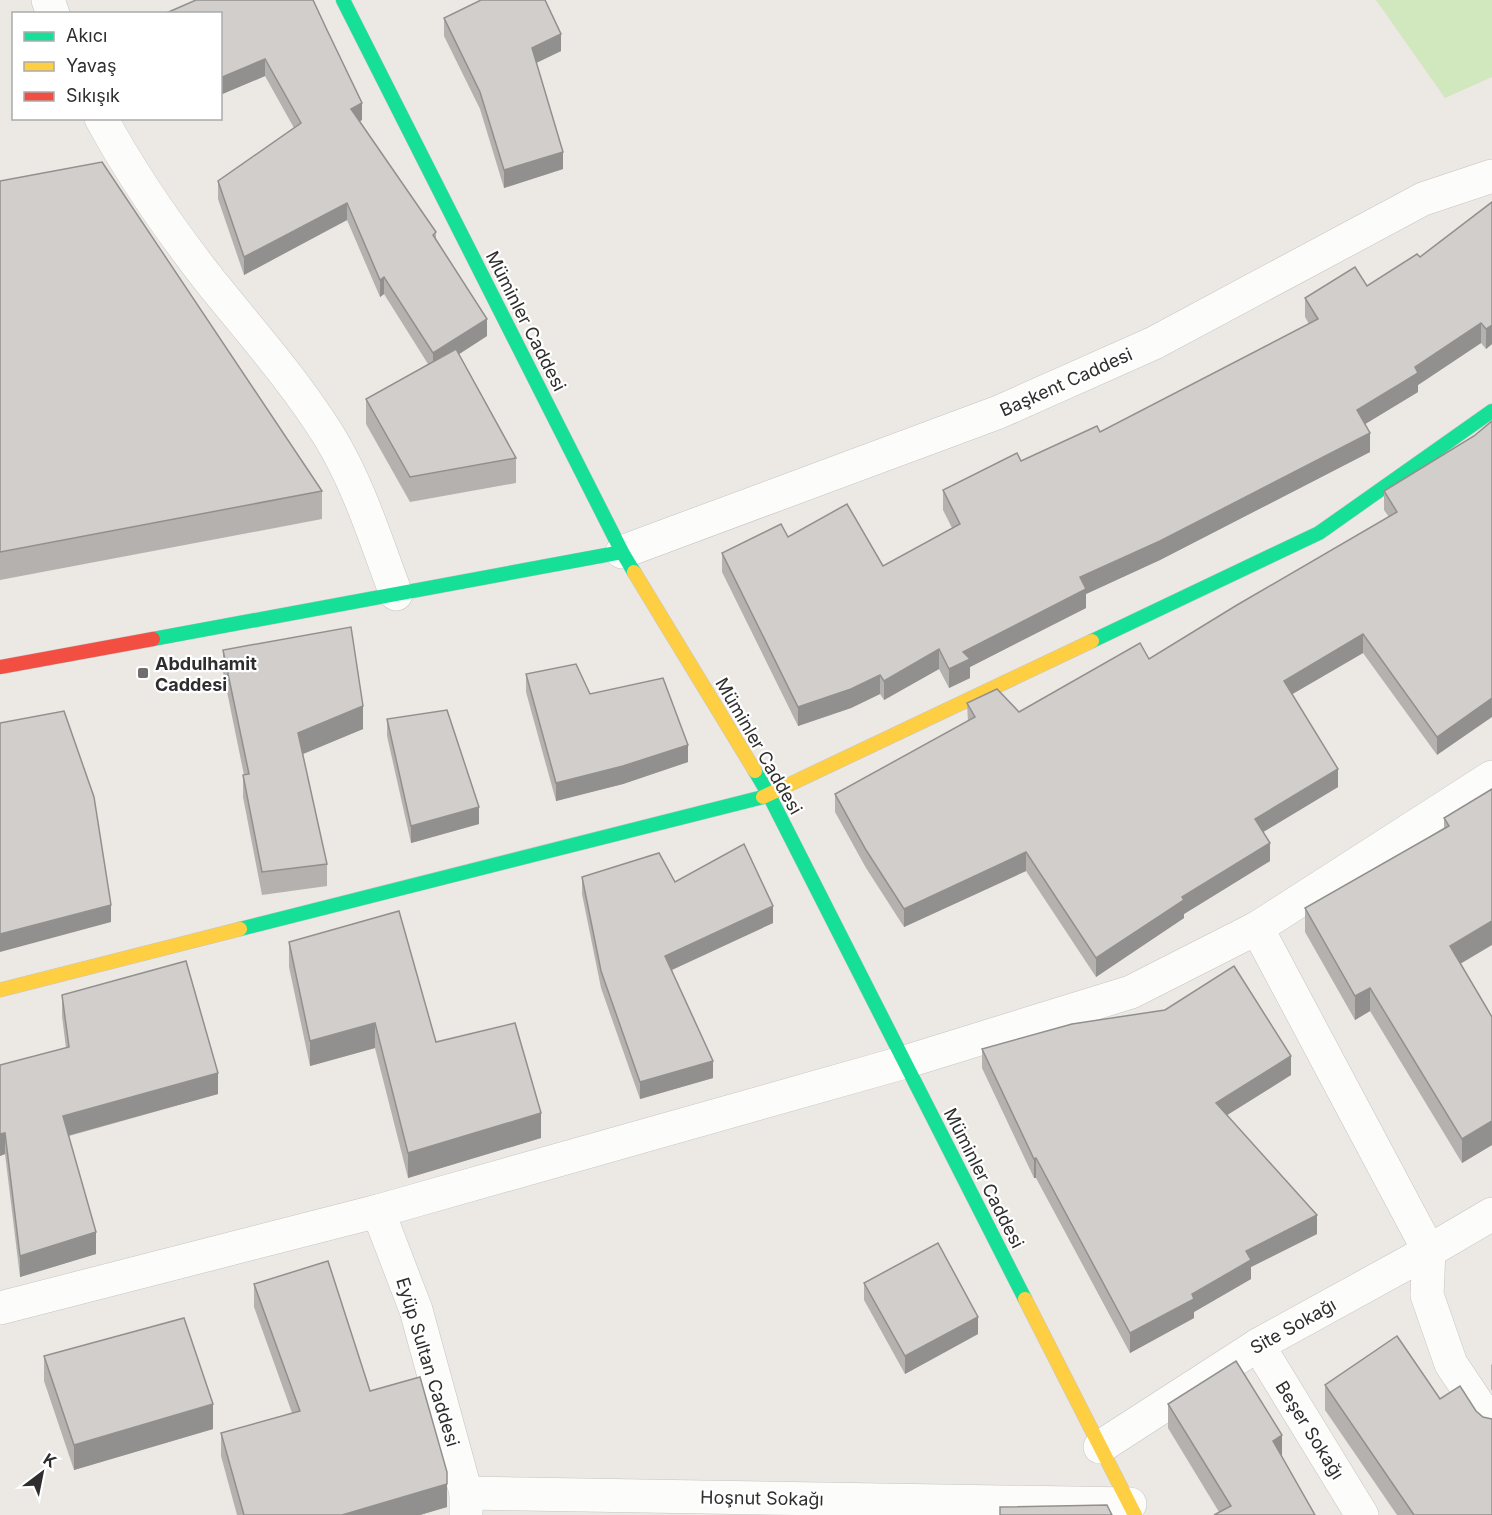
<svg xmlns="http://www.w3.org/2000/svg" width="1492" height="1515" viewBox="0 0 1492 1515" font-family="Inter,sans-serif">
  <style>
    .grass { fill: #d1e7bd }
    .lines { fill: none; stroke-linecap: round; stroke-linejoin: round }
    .street-casing { stroke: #c5c5c5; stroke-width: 34 }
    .fast-casing { stroke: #c5c5c5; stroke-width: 15 }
    .slow-casing { stroke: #c5c5c5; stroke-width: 15 }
    .jam-casing { stroke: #c5c5c5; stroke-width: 15 }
    .street { stroke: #fcfcfb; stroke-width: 33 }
    .fast { stroke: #16e098; stroke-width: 14 }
    .slow { stroke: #ffcf43; stroke-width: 14 }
    .jam { stroke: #f24e42; stroke-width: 14 }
    .wall { fill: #b4b1af }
    .shaded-wall { fill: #92908e }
    .building { fill: #d1cecb; stroke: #92908e; stroke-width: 1.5 }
    .poi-dot { fill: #706f6e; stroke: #fff; stroke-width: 2 }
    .labels { text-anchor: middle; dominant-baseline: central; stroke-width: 4.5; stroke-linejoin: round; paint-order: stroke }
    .street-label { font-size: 18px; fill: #2e2e2e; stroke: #fff }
    .poi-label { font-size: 18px; font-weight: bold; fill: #2e2e2e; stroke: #fff; text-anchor: start }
  </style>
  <rect width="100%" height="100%" fill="#ece8e4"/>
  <polygon class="grass" points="1376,0 1492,0 1492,77 1445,98"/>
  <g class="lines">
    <defs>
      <g id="street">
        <polyline points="48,0 53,14"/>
        <path d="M101,118C132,175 170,230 210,281C251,332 294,380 329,436C359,485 376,541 396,594"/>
        <polyline points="622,552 999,412 1154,343 1423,199 1492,176"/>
        <polyline points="1257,928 1429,1251 1427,1295 1451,1364 1492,1425"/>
        <polyline points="378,1211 416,1310 466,1493 466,1513"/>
        <polyline points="0,1308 378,1211 905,1062 1131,992 1257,928 1492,777"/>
        <polyline points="1258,1345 1362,1515"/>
        <polyline points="1100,1447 1258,1345 1429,1251 1492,1214"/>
        <polyline points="466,1493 1130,1504"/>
      </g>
      <g id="fast">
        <polyline points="343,0 622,552 634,572"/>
        <polyline points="153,639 622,552"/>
        <polyline points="1092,641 1319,533 1492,411"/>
        <polyline points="755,771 769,795 1025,1299"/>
        <polyline points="240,929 763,797"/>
      </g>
      <g id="slow">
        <polyline points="634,572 755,771"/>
        <polyline points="763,797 1092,641"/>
        <polyline points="0,990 240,929"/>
        <polyline points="1025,1299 1135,1515"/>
      </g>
      <polyline id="jam" points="0,667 153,639"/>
    </defs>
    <use href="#street" class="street-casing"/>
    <use href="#fast" class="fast-casing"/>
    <use href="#slow" class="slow-casing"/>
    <use href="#jam" class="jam-casing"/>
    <use href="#street" class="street"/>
    <use href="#fast" class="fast"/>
    <use href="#slow" class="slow"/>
    <use href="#jam" class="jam"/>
  </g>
  <g class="wall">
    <polygon points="196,0 313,0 327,30 362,103 362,120 360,121 436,232 436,239 487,319 487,336 459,354 516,458 516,483 410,502 366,424 366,399 428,364 384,294 380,297 347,220 244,275 218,199 218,181 294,128 265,76 220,95 220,14 164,14"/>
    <polygon points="444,18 561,51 536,63 563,169 504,188 480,109 444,36"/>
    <polygon points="0,181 322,491 322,519 0,580"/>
    <polygon points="1492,202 1492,344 1486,349 1481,343 1418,385 1418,392 1365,424 1370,452 1160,560 1086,594 1086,608 970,667 970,678 949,688 939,669 884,700 880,694 851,708 798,726 722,572 722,553 788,537 883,566 952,528 943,510 943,490 1100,432 1309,324 1305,317 1305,298 1367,286 1420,257"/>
    <polygon points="1474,436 1437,755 1363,653 1292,694 1338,787 1263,832 1270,861 1184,914 1184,918 1096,977 1026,871 904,927 866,868 835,812 835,794 968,722 967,703 1019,712 1149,659 1389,517 1384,510 1384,491"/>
    <polygon points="223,650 363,729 303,754 327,864 327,886 262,895 243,797 243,775 244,775 223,672"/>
    <polygon points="526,674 590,694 688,762 623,784 556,801 526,692"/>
    <polygon points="387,719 479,824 411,843 387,736"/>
    <polygon points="1492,789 1460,964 1492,1017 1492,1145 1462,1163 1370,1011 1355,1020 1305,932 1305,908 1444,828 1444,818"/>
    <polygon points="582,877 675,882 773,923 672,970 713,1078 640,1099 601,988 582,894"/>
    <polygon points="289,942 436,1042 541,1138 408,1178 375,1048 310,1066 289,967"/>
    <polygon points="62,995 218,1094 69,1136 96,1254 20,1277 5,1154 0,1156 0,1065 66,1048 62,1016"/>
    <polygon points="982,1049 1291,1075 1227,1115 1317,1234 1251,1267 1251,1279 1194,1312 1194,1318 1130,1353 1036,1178 1034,1178 982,1068"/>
    <polygon points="864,1283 978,1334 905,1374 864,1300"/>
    <polygon points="254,1284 370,1391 447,1507 420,1515 237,1515 221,1456 221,1433 292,1413 254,1307"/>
    <polygon points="44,1356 213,1429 74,1470 44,1381"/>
    <polygon points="1492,1364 1492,1391 1491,1389 1491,1365"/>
    <polygon points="1325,1385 1440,1399 1476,1411 1483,1417 1492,1515 1397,1515 1325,1410"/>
    <polygon points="1168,1404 1282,1457 1315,1515 1219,1512 1168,1428"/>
  </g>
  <g class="shaded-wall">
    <polygon points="561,34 561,51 532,65 532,48"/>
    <polygon points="265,59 265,76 220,95 220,78"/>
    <polygon points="362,103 362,120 351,126 351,109"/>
    <polygon points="563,152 563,169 504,188 504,170"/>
    <polygon points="347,203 347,220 244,275 244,257"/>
    <polygon points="384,277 384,294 380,297 380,280"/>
    <polygon points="487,319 487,336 433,371 433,353"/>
    <polygon points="1481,323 1481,343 1418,385 1418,392 1357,429 1357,410 1415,367"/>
    <polygon points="1492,325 1492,344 1486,349 1486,329"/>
    <polygon points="1370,433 1370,452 1160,560 1086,594 1086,608 970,667 970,678 949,688 949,669 963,652 1080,577"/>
    <polygon points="1363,634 1363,653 1284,699 1284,681"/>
    <polygon points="939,649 939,669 884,700 884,681"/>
    <polygon points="880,675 880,694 851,708 798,726 798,707"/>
    <polygon points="1492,698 1492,717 1437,755 1437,737"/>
    <polygon points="363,706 363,729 298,756 298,733"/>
    <polygon points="688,745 688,762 623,784 556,801 556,783"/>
    <polygon points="1338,769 1338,787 1255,837 1255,819"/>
    <polygon points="479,807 479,824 411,843 411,826"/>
    <polygon points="1270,843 1270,861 1184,914 1184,918 1096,977 1096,958 1182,897"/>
    <polygon points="1026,852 1026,871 904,927 904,909"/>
    <polygon points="111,905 111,922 0,952 0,934"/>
    <polygon points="773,906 773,923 665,973 665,956"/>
    <polygon points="1492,921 1492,945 1450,970 1450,946"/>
    <polygon points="1370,988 1370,1011 1355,1020 1355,996"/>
    <polygon points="375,1023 375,1048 310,1066 310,1041"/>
    <polygon points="1291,1056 1291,1075 1216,1122 1216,1103"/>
    <polygon points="713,1061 713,1078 640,1099 640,1082"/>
    <polygon points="218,1073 218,1094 63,1137 63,1116"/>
    <polygon points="541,1113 541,1138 408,1178 408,1153"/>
    <polygon points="1492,1121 1492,1145 1462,1163 1462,1139"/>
    <polygon points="5,1133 5,1154 0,1156 0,1134"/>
    <polygon points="1036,1158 1036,1178 1034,1178 1034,1159"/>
    <polygon points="1317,1215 1317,1234 1251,1267 1251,1279 1194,1312 1194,1318 1130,1353 1130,1333 1192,1294 1246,1251"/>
    <polygon points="96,1232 96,1254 20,1277 20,1256"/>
    <polygon points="978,1317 978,1334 905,1374 905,1356"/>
    <polygon points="213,1404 213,1429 74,1470 74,1445"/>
    <polygon points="1282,1435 1282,1459 1273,1441"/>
    <polygon points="447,1484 447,1507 420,1515 342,1515"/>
  </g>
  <g class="building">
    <polygon points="196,0 313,0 327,30 362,103 351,109 436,232 433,235 487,319 433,353 384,277 380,280 347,203 244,257 218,181 301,123 265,59 220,78 220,14 164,14"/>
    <polygon points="481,0 545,0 561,34 532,48 563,152 504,170 480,92 444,18"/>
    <polygon points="102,162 322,491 0,552 0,181"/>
    <polygon points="1492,202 1492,325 1486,329 1481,323 1415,367 1418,373 1357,410 1370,433 1160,541 1080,577 1086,589 963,652 970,659 949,669 939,649 884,681 880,675 851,689 798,707 722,553 781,524 788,537 847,504 883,566 960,524 943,490 1017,453 1021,461 1097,426 1100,432 1318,319 1305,298 1355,267 1367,286 1417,254 1420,257"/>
    <polygon points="456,349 516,458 410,477 366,399"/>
    <polygon points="1492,421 1492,698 1437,737 1363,634 1284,681 1338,769 1255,819 1270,843 1182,897 1184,900 1096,958 1026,852 904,909 866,850 835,794 975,717 967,703 997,689 1019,712 1140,643 1149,659 1237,605 1397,512 1384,491 1474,436"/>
    <polygon points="351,627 363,706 298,733 327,864 262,872 243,775 249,774 223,650"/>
    <polygon points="576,664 590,694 663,678 688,745 623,766 556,783 526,674"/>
    <polygon points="447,710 479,807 411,826 387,719"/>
    <polygon points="64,711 94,797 111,905 0,934 0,723"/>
    <polygon points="1492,789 1492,921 1450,946 1492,1017 1492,1121 1462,1139 1370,988 1355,996 1305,908 1449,826 1444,818"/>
    <polygon points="744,844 773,906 665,956 713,1061 640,1082 601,971 582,877 659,853 675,882"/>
    <polygon points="399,911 436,1042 515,1023 541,1113 408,1153 375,1023 310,1041 289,942"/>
    <polygon points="186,961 218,1073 63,1116 96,1232 20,1256 5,1133 0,1134 0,1065 69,1047 62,995"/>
    <polygon points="1234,966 1291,1056 1216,1103 1317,1215 1246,1251 1251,1260 1192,1294 1194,1299 1130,1333 1036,1158 1034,1159 982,1049 1072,1024 1165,1010"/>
    <polygon points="938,1243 978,1317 905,1356 864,1283"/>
    <polygon points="328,1261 370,1391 420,1377 447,1472 447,1484 342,1515 244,1515 221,1433 300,1411 254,1284"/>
    <polygon points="184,1318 213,1404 74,1445 44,1356"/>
    <polygon points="1397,1336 1440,1399 1460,1386 1476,1411 1483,1417 1492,1419 1492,1515 1414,1515 1325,1385"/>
    <polygon points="1236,1361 1282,1435 1273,1441 1315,1515 1214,1515 1231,1506 1168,1404"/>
    <polygon points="1107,1505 1112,1515 1000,1515 1000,1507"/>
  </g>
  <rect class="poi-dot" x="137" y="667" width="12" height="12" rx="3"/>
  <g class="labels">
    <g class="street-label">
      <text transform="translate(526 321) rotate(63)">Müminler Caddesi</text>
      <text transform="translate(1066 382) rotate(-24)">Başkent Caddesi</text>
      <text transform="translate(759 746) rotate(60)">Müminler Caddesi</text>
      <text transform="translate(984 1178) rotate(63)">Müminler Caddesi</text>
      <text transform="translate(1293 1326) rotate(-29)">Site Sokağı</text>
      <text transform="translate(428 1362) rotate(73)">Eyüp Sultan Caddesi</text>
      <text transform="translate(1310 1430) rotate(58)">Beşer Sokağı</text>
      <text transform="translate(762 1498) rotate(1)">Hoşnut Sokağı</text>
    </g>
    <g class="poi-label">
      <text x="155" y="663">Abdulhamit<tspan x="155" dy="21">Caddesi</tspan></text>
    </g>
  </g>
  <rect x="12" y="12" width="210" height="108" fill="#ffffff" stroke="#ababab" stroke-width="1.5"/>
  <rect x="24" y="32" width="30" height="9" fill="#16e098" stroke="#ababab" stroke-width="1.5"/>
  <text x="66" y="42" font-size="18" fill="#2e2e2e">Akıcı</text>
  <rect x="24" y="62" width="30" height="9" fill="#ffcf43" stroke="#ababab" stroke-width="1.5"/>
  <text x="66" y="72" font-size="18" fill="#2e2e2e">Yavaş</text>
  <rect x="24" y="92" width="30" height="9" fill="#f24e42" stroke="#ababab" stroke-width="1.5"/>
  <text x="66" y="102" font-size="18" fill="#2e2e2e">Sıkışık</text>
  <g transform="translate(42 1473) rotate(32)" stroke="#ffffff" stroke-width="4.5" paint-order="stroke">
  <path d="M0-4.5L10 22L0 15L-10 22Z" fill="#2e2e2e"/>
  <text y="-9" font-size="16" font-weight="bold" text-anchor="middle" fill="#2e2e2e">K</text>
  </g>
</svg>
